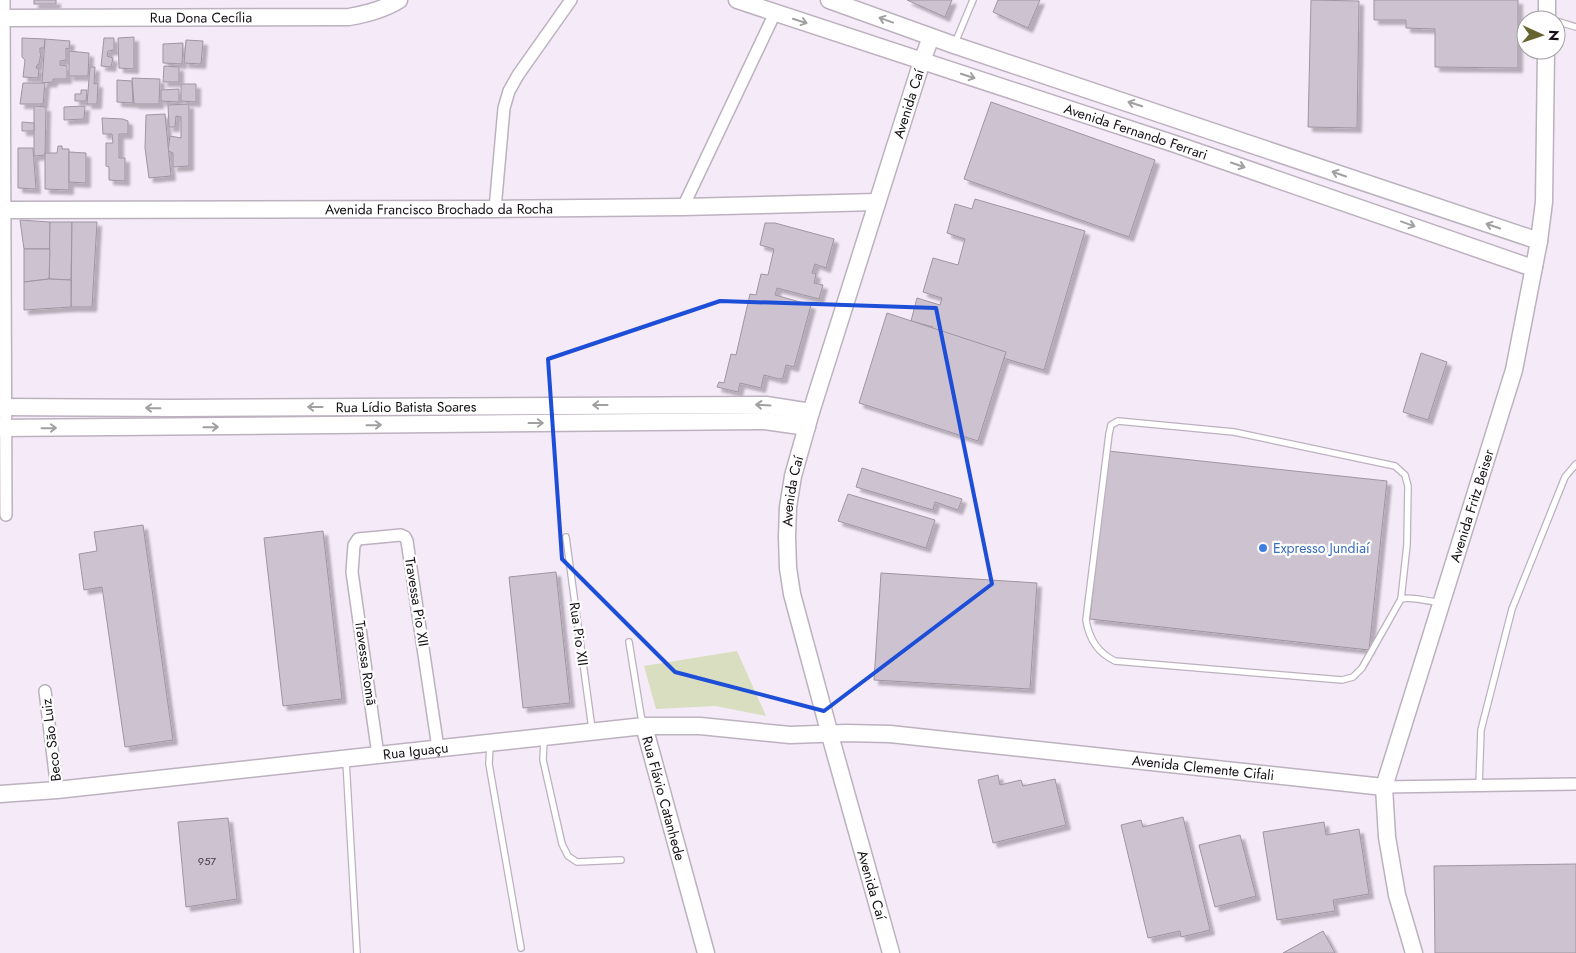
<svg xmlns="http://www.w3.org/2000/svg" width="1576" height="953" viewBox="0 0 1576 953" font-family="Jost,sans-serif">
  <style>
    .green { fill: #dadec0 }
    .building { fill: #cdc3d0; stroke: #9f95a1; filter: url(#shadow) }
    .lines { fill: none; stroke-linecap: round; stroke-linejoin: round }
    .lane-casing { stroke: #bcb1bf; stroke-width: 8 }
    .street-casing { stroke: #bcb1bf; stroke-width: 14 }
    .secondary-casing { stroke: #bcb1bf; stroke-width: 19 }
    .lane { stroke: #fff; stroke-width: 5.5 }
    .street { stroke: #fff; stroke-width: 11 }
    .secondary { stroke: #fff; stroke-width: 16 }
    .oneway { stroke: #a19fa1 }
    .marked { fill: none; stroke: #1d4ed8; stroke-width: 4; stroke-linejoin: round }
    .shop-dot { fill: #3f7fe0; stroke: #fff; stroke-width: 2 }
    .labels { text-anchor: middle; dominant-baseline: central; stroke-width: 4.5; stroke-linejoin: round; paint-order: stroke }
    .number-label { font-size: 11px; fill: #423d44 }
    .street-label { font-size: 14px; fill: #141015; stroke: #fff }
    .shop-label { font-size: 14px; fill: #366cbe; stroke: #fff; text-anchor: start }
  </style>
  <defs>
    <filter id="shadow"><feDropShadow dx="4.5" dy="4.5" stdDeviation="1" flood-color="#0004"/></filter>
  </defs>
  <rect width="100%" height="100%" fill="#f5eaf8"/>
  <polygon class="green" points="737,651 766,716 715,706 656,709 644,666"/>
  <g class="building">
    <rect x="34" y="0" width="22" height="4"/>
    <polygon points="907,0 952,0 945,17"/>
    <polygon points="998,0 1040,0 1028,28 993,12"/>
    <polygon points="1311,0 1359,1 1357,128 1308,127"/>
    <polygon points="1374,0 1518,0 1518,68 1435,67 1435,29 1406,28 1406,20 1374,20"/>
    <polygon points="134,37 134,69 119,68 118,38"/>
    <polygon points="22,38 45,39 44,48 40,48 40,53 41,53 39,64 37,65 36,68 39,69 38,78 23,77 25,60 22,57"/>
    <polygon points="104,38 114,38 114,50 108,51 107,56 113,58 111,67 101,66"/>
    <polygon points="45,39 70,41 69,49 66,48 66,60 60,61 60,65 67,66 67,79 53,79 53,82 42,83"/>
    <polygon points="186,40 203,41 201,64 184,63"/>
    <polygon points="183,43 182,64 163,63 163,44"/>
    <polygon points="69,51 89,53 88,76 69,76"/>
    <polygon points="164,66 179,67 179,82 163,82"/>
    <polygon points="90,67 95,67 94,84 98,83 97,104 87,104"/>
    <polygon points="132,78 160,79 159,104 134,104"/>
    <polygon points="117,80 132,81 133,103 117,102"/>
    <polygon points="23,83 45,83 43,104 20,104"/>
    <polygon points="181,84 196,84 196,102 181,101"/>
    <polygon points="179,89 179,102 161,101 161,90"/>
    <polygon points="81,90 87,90 86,101 75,101 75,94 81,94"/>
    <polygon points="991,102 1155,160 1129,237 964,179"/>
    <polygon points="189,104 189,166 173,167 173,153 168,151 170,136 181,138 181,117 176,116 175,127 169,127 168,105"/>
    <polygon points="34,106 46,107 45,155 34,156"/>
    <polygon points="85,106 84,119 64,120 64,107"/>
    <polygon points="165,114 171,176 149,178 145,148 146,115"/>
    <polygon points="102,118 123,119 128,121 128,134 119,134 119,158 125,158 125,181 109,180 109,167 106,166 106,143 113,143 112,134 103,134"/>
    <polygon points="22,122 34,123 34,131 22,131"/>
    <polygon points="58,146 62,146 62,149 69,149 69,190 45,189 45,153 57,153"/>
    <polygon points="18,148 33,148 36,189 18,188"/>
    <polygon points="69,152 86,153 86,183 69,182"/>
    <polygon points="975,199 1085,231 1044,370 931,337 933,327 911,321 917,298 940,305 942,298 923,292 933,258 958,265 965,239 947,233 955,204 972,209"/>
    <polygon points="20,220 50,222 50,249 24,249"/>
    <polygon points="50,222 72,222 71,280 49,279"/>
    <polygon points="72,222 97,222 92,307 71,307"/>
    <polygon points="765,223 775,223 834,239 826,268 815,264 812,273 816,274 814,283 823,285 819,299 777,288 775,295 811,305 794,367 786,365 783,378 779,379 764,375 761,388 740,383 738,392 717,387 719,382 724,383 731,354 736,355 750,294 756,295 761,274 768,275 774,249 760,245"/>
    <polygon points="24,249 50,249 49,279 24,282"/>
    <polygon points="49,279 71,280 71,307 24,310 24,282"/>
    <polygon points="887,313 1006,352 978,441 859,403"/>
    <polygon points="1421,353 1447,362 1428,420 1403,412"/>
    <polygon points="1108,451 1387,481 1369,650 1090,619"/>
    <polygon points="862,468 962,499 958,510 935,502 933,510 856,487"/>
    <polygon points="848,494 935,520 926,548 838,521"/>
    <polygon points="143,525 173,740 125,747 102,587 84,590 79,554 97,551 94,532"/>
    <polygon points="323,531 342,699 283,706 264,538"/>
    <polygon points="556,572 570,703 523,708 509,577"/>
    <polygon points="881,573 1037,583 1030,689 874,680"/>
    <polygon points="998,775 1000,785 1021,780 1023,786 1055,779 1066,825 993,843 978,780"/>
    <polygon points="1183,817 1210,930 1181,937 1180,931 1148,938 1121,825 1141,820 1143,827"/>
    <polygon points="228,818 237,899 186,907 178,822"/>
    <polygon points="1324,822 1326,835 1359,829 1369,894 1333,900 1335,911 1277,920 1263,832"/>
    <polygon points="1240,835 1256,896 1215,907 1199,845"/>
    <polygon points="1576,864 1576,953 1435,953 1434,866"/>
    <polygon points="1323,931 1335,953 1283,953"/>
  </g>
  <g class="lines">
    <defs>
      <g id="lane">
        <polyline points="1556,21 1576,27"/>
        <polyline points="955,43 973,0"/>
        <path d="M1118,421L1234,432L1395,466L1405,475L1408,486L1407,545L1401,599L1362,668L1353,677L1342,680L1115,661C1098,653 1089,639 1086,620L1109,434L1111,425Z"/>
        <polyline points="566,537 592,729"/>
        <path d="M1401,599C1413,596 1427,602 1440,602"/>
        <polyline points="629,642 641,716 644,724"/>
        <polyline points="544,739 543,760 562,844 568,856 577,862 621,860"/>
        <polyline points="490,745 489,764 521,948"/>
        <polyline points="346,761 357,953"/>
        <polyline points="1479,786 1481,730 1512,609 1565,477 1576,464"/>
      </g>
      <g id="street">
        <polyline points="4,0 6,515"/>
        <polyline points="683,207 775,13"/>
        <polyline points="495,209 504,108 509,91 518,75 571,0"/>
        <polyline points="45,691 57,790"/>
        <polyline points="378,755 352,572 354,545 358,539 401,535 405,537 407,541 438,748"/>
        <polyline points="1384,787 1576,784"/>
      </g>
      <g id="secondary">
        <path id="s1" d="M737,0L1175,144L1524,265L1534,267"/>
        <polyline points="829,0 954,45 1539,241"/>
        <path id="s2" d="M0,18L349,17C367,14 383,10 399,0"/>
        <polyline points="1547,20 1547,0"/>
        <path id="s3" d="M0,210L495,209L683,207L877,202"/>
        <path id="s4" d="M0,407L174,408L766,405L811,412"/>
        <polyline points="0,428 765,421 807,427"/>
        <path id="s5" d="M644,726L706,953"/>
        <path id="s6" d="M0,794L57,790L644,726H700L790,735L846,733L890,734L1384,787"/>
        <path id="s7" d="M891,953L833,746L792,594L788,568L787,537L788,507L793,476L811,412L922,61L931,37"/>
        <path id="s8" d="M1414,953L1397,895L1387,837L1384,787L1514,370L1539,241L1544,202L1546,50"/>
      </g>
    </defs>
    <use href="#lane" class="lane-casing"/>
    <use href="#street" class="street-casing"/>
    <use href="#secondary" class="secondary-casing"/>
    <use href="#lane" class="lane"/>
    <use href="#street" class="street"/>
    <use href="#secondary" class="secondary"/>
  </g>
  <defs><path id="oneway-shaft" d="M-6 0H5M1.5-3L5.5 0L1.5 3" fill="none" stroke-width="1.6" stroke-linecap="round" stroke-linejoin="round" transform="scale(1.25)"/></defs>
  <g class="oneway">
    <use href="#oneway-shaft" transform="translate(886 20) rotate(-160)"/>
    <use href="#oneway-shaft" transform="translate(800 21) rotate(18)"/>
    <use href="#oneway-shaft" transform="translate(968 76) rotate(18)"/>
    <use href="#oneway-shaft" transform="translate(1135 104) rotate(-162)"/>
    <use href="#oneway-shaft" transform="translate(1238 165) rotate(19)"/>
    <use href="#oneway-shaft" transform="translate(1339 174) rotate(-161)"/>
    <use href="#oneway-shaft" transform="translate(1408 224) rotate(20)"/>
    <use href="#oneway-shaft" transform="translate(1493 226) rotate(-161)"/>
    <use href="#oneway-shaft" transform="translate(600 405) rotate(180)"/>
    <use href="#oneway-shaft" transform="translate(763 405) rotate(-177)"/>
    <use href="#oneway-shaft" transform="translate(315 407) rotate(180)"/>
    <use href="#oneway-shaft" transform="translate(153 408) rotate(-179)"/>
    <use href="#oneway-shaft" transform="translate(536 423)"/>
    <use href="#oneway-shaft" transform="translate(374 425) rotate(-1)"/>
    <use href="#oneway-shaft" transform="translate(211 427) rotate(-1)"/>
    <use href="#oneway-shaft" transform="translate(49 428) rotate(-1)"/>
  </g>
  <path class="marked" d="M720,301L936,308L992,584L824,711L675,672L562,559L548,359Z"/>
  <circle class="shop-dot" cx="1263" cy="548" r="5"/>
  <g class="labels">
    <g class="number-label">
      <text x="207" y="861">957</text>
    </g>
    <g class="street-label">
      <text stroke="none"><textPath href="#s2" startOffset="201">Rua Dona Cecília</textPath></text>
      <text stroke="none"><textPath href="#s7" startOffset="881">Avenida Caí</textPath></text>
      <text stroke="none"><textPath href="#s1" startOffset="420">Avenida Fernando Ferrari</textPath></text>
      <text stroke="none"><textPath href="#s3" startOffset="439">Avenida Francisco Brochado da Rocha</textPath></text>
      <text stroke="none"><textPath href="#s4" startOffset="406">Rua Lídio Batista Soares</textPath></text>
      <text stroke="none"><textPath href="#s7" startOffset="476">Avenida Caí</textPath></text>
      <text stroke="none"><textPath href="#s8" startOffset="464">Avenida Fritz Beiser</textPath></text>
      <text transform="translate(417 602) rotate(81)">Travessa Pio XII</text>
      <text transform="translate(579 634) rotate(82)">Rua Pio XII</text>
      <text transform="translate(366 663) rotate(82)">Travessa Romã</text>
      <text transform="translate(51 740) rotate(-97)">Beco São Luiz</text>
      <text stroke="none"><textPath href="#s6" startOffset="418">Rua Iguaçu</textPath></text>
      <text stroke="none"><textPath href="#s6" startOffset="1209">Avenida Clemente Cifali</textPath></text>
      <text stroke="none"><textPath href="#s5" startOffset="75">Rua Flávio Catanhede</textPath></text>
      <text transform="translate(872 885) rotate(74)">Avenida Caí</text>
    </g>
    <g class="shop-label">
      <text x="1273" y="548">Expresso Jundiaí</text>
    </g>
  </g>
  <g transform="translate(1541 35) rotate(93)"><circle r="24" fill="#ffffff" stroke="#a19fa1"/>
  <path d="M0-4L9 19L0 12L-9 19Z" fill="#666431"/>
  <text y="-8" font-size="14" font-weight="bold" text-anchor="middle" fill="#141015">N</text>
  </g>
</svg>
